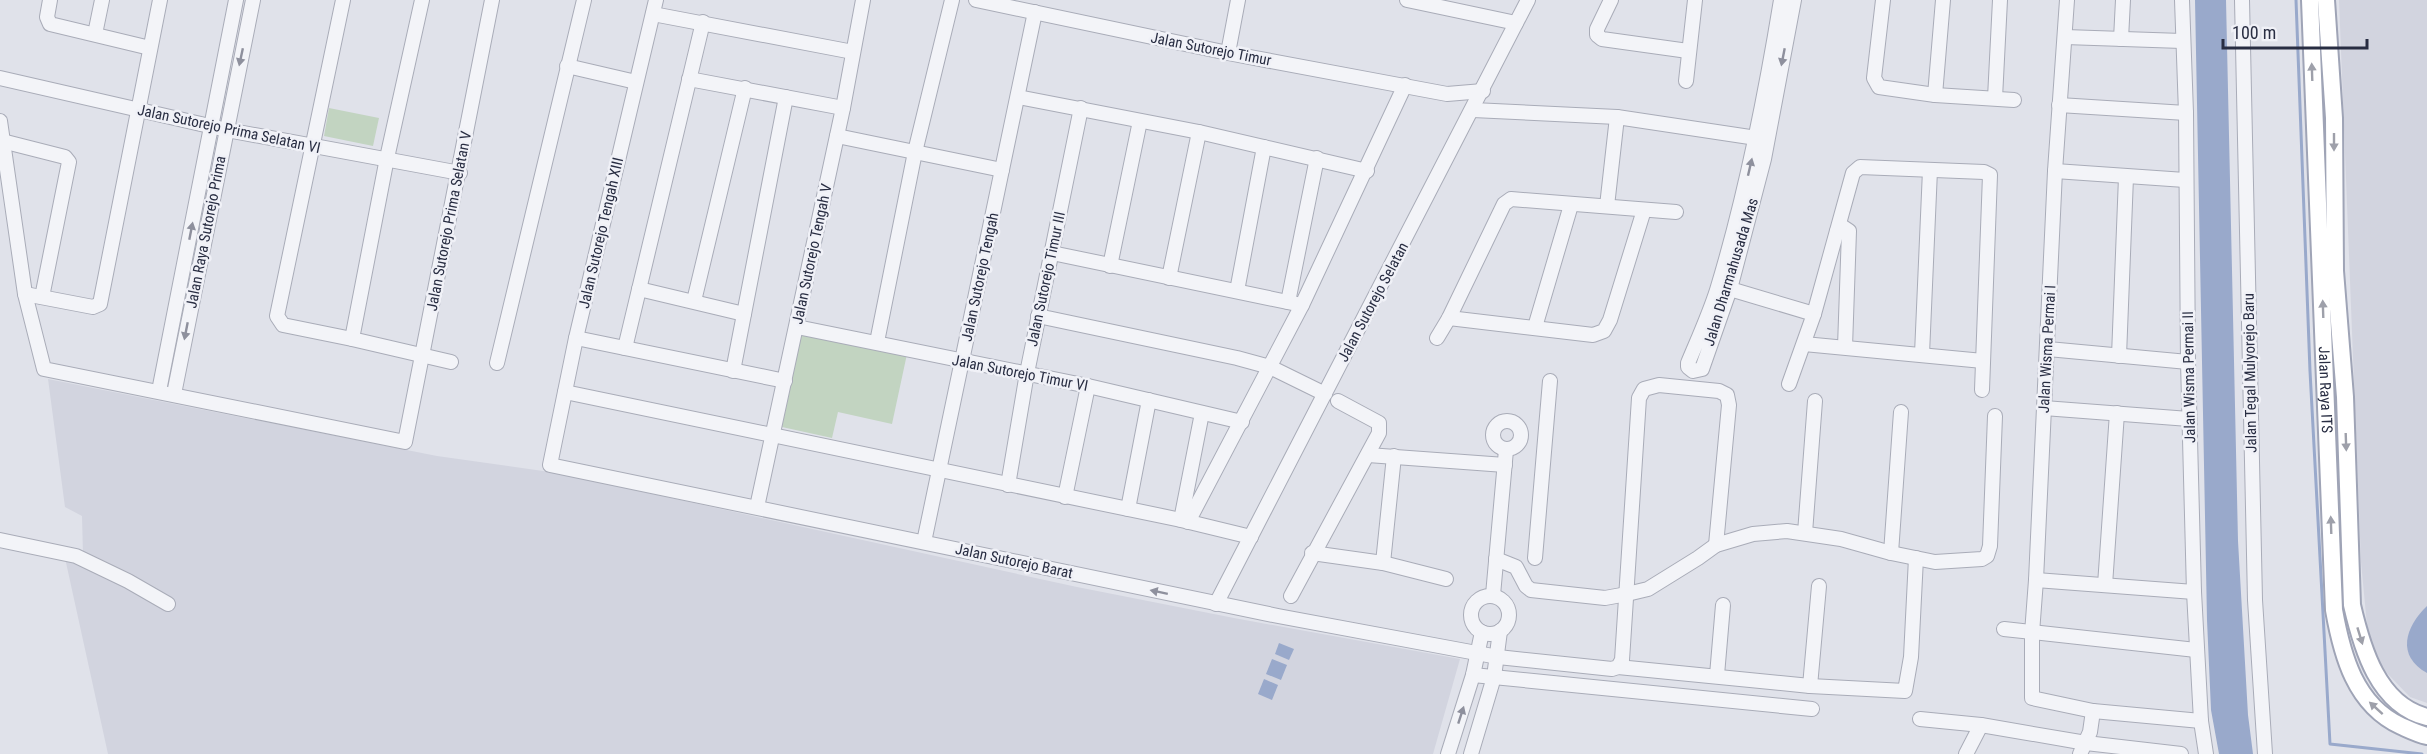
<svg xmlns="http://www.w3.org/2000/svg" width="2427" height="754" viewBox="0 0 2427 754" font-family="'Roboto Condensed',sans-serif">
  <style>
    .built { fill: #d2d4df }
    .green { fill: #c2d4c1 }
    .water { fill: #99a9cb }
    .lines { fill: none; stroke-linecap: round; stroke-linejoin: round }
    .stream { stroke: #99a9cb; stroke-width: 3 }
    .minor-casing { stroke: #a9acb8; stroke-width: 16 }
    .major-casing { stroke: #9fa4b6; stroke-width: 20 }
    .minor { stroke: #f3f4f8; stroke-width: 14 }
    .major { stroke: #fff; stroke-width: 16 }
    .oneway { fill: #8e909d }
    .oneway2 { fill: #9ea0aa }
    .labels { text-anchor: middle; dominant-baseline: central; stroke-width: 5; stroke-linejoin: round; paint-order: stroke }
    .street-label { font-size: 15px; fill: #282d42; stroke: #f0f1f7 }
  </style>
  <rect width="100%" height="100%" fill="#e0e2ea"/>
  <g class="built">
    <polygon points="2339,0 2427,0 2427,703 2410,697 2384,670 2368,636 2361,562"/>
    <polygon points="48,379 437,456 557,473 1077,587 1234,618 1460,659 1433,754 108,754 65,558 83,555 82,516 65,507"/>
  </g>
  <g class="green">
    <polygon points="329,108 379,118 373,146 324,136"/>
    <polygon points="802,332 907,354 892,424 838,412 832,438 782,427"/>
  </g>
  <g class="water">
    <polygon points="2195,0 2226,0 2238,541 2248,715 2253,754 2219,754 2211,710 2207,620"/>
    <path d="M2427,606V673C2396,656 2405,627 2427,606Z"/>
    <polygon points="1279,643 1294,649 1289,660 1275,654"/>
    <polygon points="1272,659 1287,665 1281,680 1266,674"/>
    <polygon points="1264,679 1278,685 1272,700 1258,694"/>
  </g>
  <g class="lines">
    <polyline class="stream" points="2296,0 2310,371 2330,744 2422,754"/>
    <defs>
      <g id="minor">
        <polyline points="50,0 47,17 50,24 150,48"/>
        <polyline points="343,0 277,316 283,325 352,339"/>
        <polyline points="422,0 387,158 352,339 451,362"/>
        <polyline points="656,0 576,338 550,465 1278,616 1498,657 1612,669 1618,667 1622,660 1639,398 1644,389 1659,385 1719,391 1727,395 1729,405 1716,545"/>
        <polyline points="976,0 1228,53 1447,94 1483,91"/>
        <polyline points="1407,0 1516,23"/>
        <polyline points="1611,0 1597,29 1597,35 1602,39 1688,51"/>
        <path d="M1781,0C1765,98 1746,195 1717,290C1709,315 1698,339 1688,363V367L1693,371L1702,369L1730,289L1764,159L1794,0"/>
        <polyline points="1883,0 1874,78 1879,87 1935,95 2014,100"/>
        <polyline points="2067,0 2055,171 2036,580 2032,633 2032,698 2093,711 2201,721"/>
        <polyline points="2182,0 2186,113 2188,362 2194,592 2201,721 2206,754"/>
        <polyline points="2242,0 2255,600 2265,754"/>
        <polyline points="653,14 853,52"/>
        <polyline points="95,34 102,0"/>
        <polyline points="2065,37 2182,41"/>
        <polyline points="2121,39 2123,0"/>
        <polyline points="1228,53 1238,0"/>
        <polyline points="567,66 636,82"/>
        <polyline points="0,78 227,130 460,173"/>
        <polyline points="689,79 843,108"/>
        <polyline points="1686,81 1695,0"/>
        <polyline points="1935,95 1943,0"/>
        <polyline points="1018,97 1199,132 1367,171"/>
        <polyline points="1995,98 2000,0"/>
        <polyline points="2059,105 2186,113"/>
        <polyline points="1473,110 1617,117 1763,139"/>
        <polyline points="0,121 25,294 44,369 405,442 492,0"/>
        <polyline points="837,136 1002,170"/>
        <polyline points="2,141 65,157 69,162 42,297"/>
        <polyline points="2055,171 2185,180"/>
        <polyline points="1607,206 1617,117"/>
        <polyline points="1837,231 1843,227 1849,231 1845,347"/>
        <polyline points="1052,253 1302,305"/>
        <polyline points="1110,266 1140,121"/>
        <polyline points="1169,278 1199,132"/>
        <polyline points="639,289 744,314"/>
        <polyline points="1730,289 1814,314"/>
        <polyline points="1237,291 1264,147"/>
        <polyline points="25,294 93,307 100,304 160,0"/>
        <polyline points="694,301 745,88"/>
        <polyline points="1288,302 1317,158"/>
        <polyline points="1038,316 1237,358 1270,367 1325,394"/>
        <polyline points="1449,318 1593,335 1604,331 1610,320 1644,210"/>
        <polyline points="797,327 1088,386 1242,422"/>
        <polyline points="1535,327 1571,205"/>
        <polyline points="576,338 785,381"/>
        <polyline points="1437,338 1449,318 1504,204 1511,199 1676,212"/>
        <polyline points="877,342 915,152 952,0"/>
        <polyline points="1804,344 1983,361"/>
        <polyline points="625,348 703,22"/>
        <polyline points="2048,349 2188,362"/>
        <polyline points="1922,354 1930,170"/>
        <polyline points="2119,356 2126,177"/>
        <polyline points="497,363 584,0"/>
        <polyline points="733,371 786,97"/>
        <polyline points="1789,384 1814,314 1853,173 1860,167 1984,172 1990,175 1982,390"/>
        <polyline points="159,391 236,0"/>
        <polyline points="565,392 1181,520 1251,537"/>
        <polyline points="174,394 253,0"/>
        <polyline points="2044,408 2189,419"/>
        <circle cx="1507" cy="435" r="14"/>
        <polyline points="1368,455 1505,465"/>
        <polyline points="1008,485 1027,373 1081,108"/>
        <polyline points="1065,497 1088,386"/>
        <polyline points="757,507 843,108 863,0"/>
        <polyline points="1128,509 1149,400"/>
        <polyline points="1181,520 1202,413"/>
        <polyline points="1188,522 1302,305 1405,85"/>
        <polyline points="1805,533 1815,401"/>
        <polyline points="0,540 76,556 128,581 168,604"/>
        <polyline points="924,542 1035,12"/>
        <polyline points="1312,553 1383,563 1446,579"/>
        <polyline points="1891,553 1901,412"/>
        <polyline points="1535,558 1550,381"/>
        <polyline points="1496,559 1516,567 1526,586 1531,590 1605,598 1627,594 1648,589 1698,558 1716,545 1753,534 1787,531 1841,539 1891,553 1935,562 1982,559 1987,556 1990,546 1995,416"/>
        <polyline points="1383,563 1394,456"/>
        <polyline points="2036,580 2194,592"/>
        <polyline points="2105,585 2117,413"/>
        <polyline points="1493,595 1506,450"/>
        <circle cx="1490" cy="615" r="19"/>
        <polyline points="1291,596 1379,433 1379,423 1338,401"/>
        <polyline points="1216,604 1528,0"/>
        <polyline points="2004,629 2196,650"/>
        <polyline points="1618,667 1810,686 1905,691 1911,657 1916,558"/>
        <polyline points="1473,675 1812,709"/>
        <polyline points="1717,675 1723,605"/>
        <polyline points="1810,686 1819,586"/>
        <polyline points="1920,719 1981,725 2086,743 2181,754"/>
        <polyline points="1448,754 1473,675 1482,632"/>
        <polyline points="1471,754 1494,677 1500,631"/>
        <polyline points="1966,754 1981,725"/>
        <polyline points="2080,754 2090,732 2093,711"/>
      </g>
      <g id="major">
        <path id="s1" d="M2310,0L2334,610C2342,655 2355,705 2401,726C2410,730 2418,734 2427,736"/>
        <path d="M2326,0L2334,118L2335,271L2345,397L2352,605C2362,648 2378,705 2427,717"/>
      </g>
    </defs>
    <use href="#minor" class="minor-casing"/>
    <use href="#major" class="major-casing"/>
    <use href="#minor" class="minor"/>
    <use href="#major" class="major"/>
  </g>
  <defs><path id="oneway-solid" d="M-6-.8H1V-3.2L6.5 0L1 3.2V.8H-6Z" transform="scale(1.5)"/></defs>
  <g class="oneway">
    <use href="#oneway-solid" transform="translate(241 57) rotate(102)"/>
    <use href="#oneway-solid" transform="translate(1783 57) rotate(101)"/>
    <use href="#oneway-solid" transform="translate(1750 167) rotate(-77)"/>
    <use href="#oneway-solid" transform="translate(191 231) rotate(-79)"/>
    <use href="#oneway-solid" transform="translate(186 331) rotate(101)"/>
    <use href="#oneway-solid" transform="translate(1159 592) rotate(-168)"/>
    <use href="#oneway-solid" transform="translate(1461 715) rotate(-72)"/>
  </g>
  <g class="oneway2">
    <use href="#oneway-solid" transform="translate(2312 72) rotate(-92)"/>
    <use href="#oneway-solid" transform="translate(2334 142) rotate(90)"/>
    <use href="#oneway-solid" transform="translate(2323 309) rotate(-92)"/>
    <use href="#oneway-solid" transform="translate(2346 442) rotate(88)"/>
    <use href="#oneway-solid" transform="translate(2331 525) rotate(-92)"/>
    <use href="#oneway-solid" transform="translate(2360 636) rotate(73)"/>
    <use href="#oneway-solid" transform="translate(2376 708) rotate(-138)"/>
  </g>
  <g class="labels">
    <g class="street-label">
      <text transform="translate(1211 49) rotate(11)">Jalan Sutorejo Timur</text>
      <text transform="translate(229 129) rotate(12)">Jalan Sutorejo Prima Selatan VI</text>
      <text transform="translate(449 221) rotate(-79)">Jalan Sutorejo Prima Selatan V</text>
      <text transform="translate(206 232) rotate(-79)">Jalan Raya Sutorejo Prima</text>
      <text transform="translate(601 233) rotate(-77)">Jalan Sutorejo Tengah XIII</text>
      <text transform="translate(812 254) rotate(-78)">Jalan Sutorejo Tengah V</text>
      <text transform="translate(1731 272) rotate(-73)">Jalan Dharmahusada Mas</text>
      <text transform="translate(980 277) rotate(-78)">Jalan Sutorejo Tengah</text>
      <text transform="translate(1046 279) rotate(-78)">Jalan Sutorejo Timur III</text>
      <text transform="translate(1373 302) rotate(-62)">Jalan Sutorejo Selatan</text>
      <text transform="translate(2047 349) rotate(-87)">Jalan Wisma Permai I</text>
      <text transform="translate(1020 373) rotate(11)">Jalan Sutorejo Timur VI</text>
      <text transform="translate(2250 373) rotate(-91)">Jalan Tegal Mulyorejo Baru</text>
      <text transform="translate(2189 377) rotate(-91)">Jalan Wisma Permai II</text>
      <text stroke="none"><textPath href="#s1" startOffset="390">Jalan Raya ITS</textPath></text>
      <text transform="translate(1014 561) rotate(12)">Jalan Sutorejo Barat</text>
    </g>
  </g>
  <path d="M2223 39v9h144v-9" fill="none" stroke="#282d42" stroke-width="3"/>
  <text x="2232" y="39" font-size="18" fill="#282d42" stroke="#f0f1f7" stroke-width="4.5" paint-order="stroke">100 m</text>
</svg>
